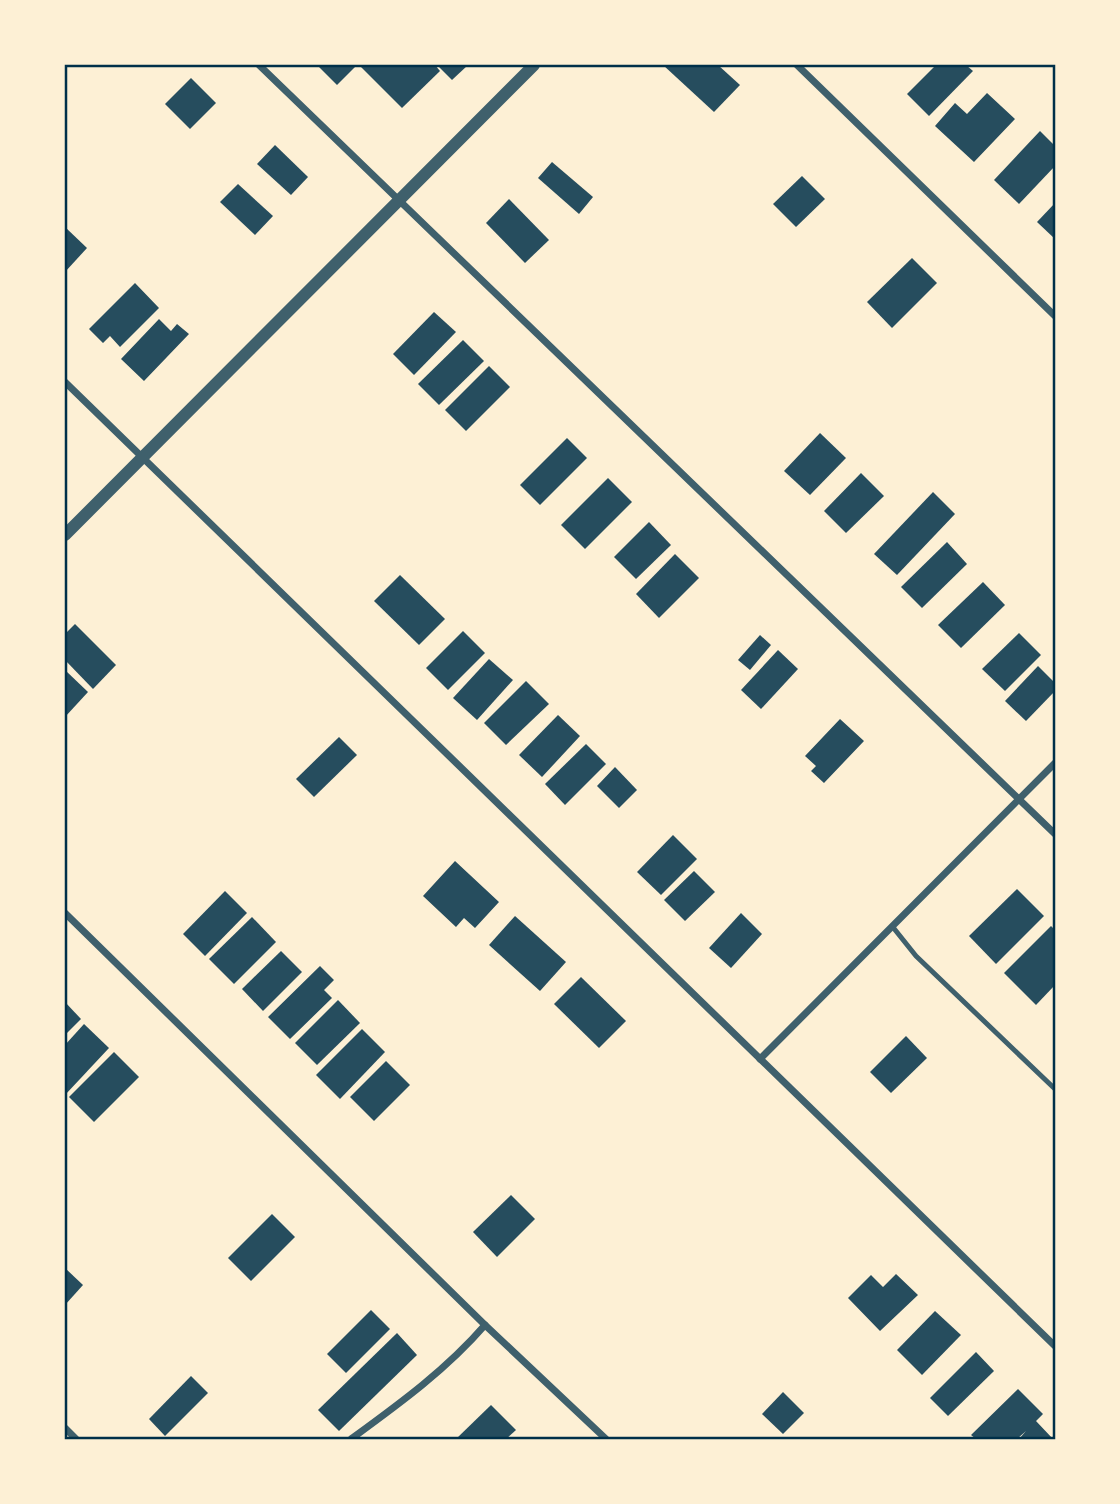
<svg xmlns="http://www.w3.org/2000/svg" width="1120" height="1504" viewBox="0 0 1120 1504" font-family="Figtree,sans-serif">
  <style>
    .building { fill: #264d5e }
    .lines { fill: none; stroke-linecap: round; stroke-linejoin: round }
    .service { stroke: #3f606c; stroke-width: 5 }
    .minor { stroke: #3f606c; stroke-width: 7 }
    .tertiary { stroke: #3f606c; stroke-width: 12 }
    .neatline { fill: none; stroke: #003049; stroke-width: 2.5 }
  </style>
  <rect width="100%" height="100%" fill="#fdf0d5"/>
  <g class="building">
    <polygon points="317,65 357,65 337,85"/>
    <polygon points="359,65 435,65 440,71 402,108"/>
    <polygon points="437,65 468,65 452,80"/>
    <polygon points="663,65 718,65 740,85 714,112"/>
    <polygon points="936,65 966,65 973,71 929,116 907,94"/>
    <polygon points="191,78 216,103 190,129 165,104"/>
    <polygon points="987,93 1015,119 974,162 935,126 955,103 967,114"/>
    <polygon points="1040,131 1055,146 1055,166 1019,204 994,180"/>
    <polygon points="275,145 308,177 291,195 257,164"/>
    <polygon points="552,162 593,197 579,214 538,178"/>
    <polygon points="802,176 825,199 796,227 773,204"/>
    <polygon points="238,184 273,216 255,235 220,202"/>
    <polygon points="509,199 549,240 525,263 486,223"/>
    <polygon points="1055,203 1055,239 1037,222"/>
    <polygon points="65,227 87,248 65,272"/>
    <polygon points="912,258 937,283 892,328 867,302"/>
    <polygon points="135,283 159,308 120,347 110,336 103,343 89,329"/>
    <polygon points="434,312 456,332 414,375 393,354"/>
    <polygon points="159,319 171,331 177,324 189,334 144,381 121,359"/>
    <polygon points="463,340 484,361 439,405 418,384"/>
    <polygon points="489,366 510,387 466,431 445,410"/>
    <polygon points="820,433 846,458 810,495 784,471"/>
    <polygon points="567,438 587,458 540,505 520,485"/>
    <polygon points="861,473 884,496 846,533 824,511"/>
    <polygon points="608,478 632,502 585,549 561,525"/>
    <polygon points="933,492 955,514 897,575 874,554"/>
    <polygon points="649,522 671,545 636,579 614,557"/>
    <polygon points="947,542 967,564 922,608 901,587"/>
    <polygon points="675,554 699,578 659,618 636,594"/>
    <polygon points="400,575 445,619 419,645 374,601"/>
    <polygon points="983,582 1005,605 961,648 938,625"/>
    <polygon points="75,624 116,665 93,689 65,660 65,634"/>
    <polygon points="463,631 485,653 448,690 426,668"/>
    <polygon points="1019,633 1041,655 1005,691 982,669"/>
    <polygon points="760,635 771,645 750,670 738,660"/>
    <polygon points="778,650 798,669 761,709 741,690"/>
    <polygon points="489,659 513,680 477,720 453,698"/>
    <polygon points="1038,666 1055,683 1055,691 1026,721 1005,701"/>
    <polygon points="65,670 88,692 65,717"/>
    <polygon points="526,681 549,704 506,745 484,723"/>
    <polygon points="558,715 580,736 542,777 519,755"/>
    <polygon points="840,719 864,741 824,783 811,771 816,766 805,756"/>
    <polygon points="339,737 357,755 314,797 296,779"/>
    <polygon points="586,744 606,764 565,805 545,784"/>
    <polygon points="615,767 637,790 619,808 597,786"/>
    <polygon points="673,835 697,859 661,895 637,872"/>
    <polygon points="455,861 499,902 475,928 464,918 456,927 423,896"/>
    <polygon points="694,871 715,892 685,921 664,900"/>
    <polygon points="1017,889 1044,916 996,964 969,936"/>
    <polygon points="225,891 247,913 205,956 183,934"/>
    <polygon points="741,913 762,934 731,968 709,948"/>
    <polygon points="515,916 566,962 540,991 489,945"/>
    <polygon points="252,917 276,942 234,984 209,959"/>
    <polygon points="1051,926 1055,930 1055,985 1036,1005 1004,973"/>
    <polygon points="281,951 302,972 263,1011 242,989"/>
    <polygon points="320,966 334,980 324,990 332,998 290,1039 268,1017"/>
    <polygon points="581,977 626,1021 599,1048 554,1004"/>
    <polygon points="338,1000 360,1023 317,1065 295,1043"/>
    <polygon points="65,1002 81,1019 65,1035"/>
    <polygon points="84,1024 109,1048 65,1095 65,1045"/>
    <polygon points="362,1029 385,1052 340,1099 316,1075"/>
    <polygon points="906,1036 927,1058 891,1093 870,1072"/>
    <polygon points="114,1052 139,1077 94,1122 69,1097"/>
    <polygon points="386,1061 410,1085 374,1121 350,1097"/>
    <polygon points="511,1195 535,1219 497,1257 473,1232"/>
    <polygon points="272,1214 295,1237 251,1281 228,1258"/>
    <polygon points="65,1268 83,1285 65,1305"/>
    <polygon points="896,1274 918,1295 880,1331 848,1298 871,1275 883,1287"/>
    <polygon points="371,1310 390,1329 346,1373 327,1354"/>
    <polygon points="935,1311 961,1335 922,1375 897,1350"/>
    <polygon points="397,1333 417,1355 339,1431 318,1410"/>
    <polygon points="976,1352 994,1371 948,1416 930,1398"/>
    <polygon points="191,1376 208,1393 165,1436 149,1419"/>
    <polygon points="1018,1389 1043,1414 1036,1421 1053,1439 1019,1439 1026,1431 1017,1439 976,1439 971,1435"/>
    <polygon points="783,1392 804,1413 783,1434 762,1414"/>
    <polygon points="491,1405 516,1430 506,1439 456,1439"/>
  </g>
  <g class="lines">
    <polyline class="service" points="892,926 916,956 1055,1089"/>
    <g class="minor">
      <polyline points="259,65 1055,834"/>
      <polyline points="797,65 1055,316"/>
      <polyline points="65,382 1055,1346"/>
      <polyline points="65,913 485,1325 606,1439"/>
      <polyline points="760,1059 1055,763"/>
      <polyline points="65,1428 76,1439"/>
      <path d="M351,1439C399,1404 446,1370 485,1325"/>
    </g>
    <polyline class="tertiary" points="65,535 534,65"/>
  </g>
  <rect width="1120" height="1504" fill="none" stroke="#fdf0d5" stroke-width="133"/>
  <rect x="66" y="66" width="988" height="1372" class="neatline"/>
</svg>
